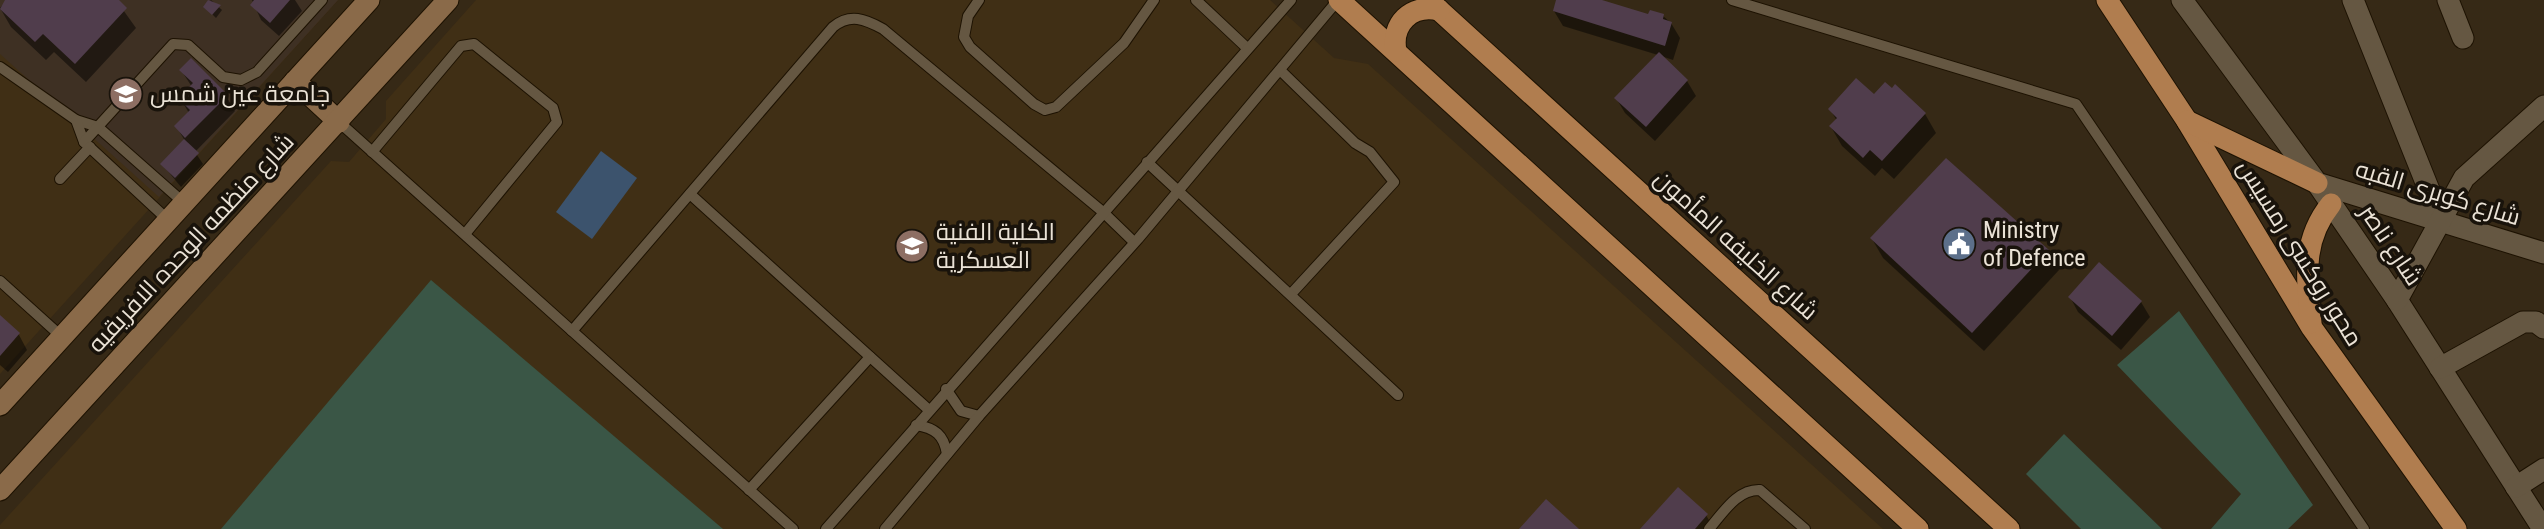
<svg xmlns="http://www.w3.org/2000/svg" width="2544" height="529" viewBox="0 0 2544 529" font-family="'Roboto Condensed',Cairo,sans-serif">
  <style>
    .built { fill: #402f15 }
    .medical { fill: #3e3023 }
    .green { fill: #3a5646 }
    .water { fill: #3c536d }
    .shadow { fill: #0007 }
    .building { fill: #503d4c }
    .lines { fill: none; stroke-linecap: round; stroke-linejoin: round }
    .lane-casing { stroke: #1d1202; stroke-width: 12 }
    .street-casing { stroke: #1d1202; stroke-width: 23 }
    .secondary-casing { stroke: #1d1202; stroke-width: 23 }
    .primary-casing { stroke: #1d1202; stroke-width: 23 }
    .lane { stroke: #655742; stroke-width: 10 }
    .street { stroke: #655742; stroke-width: 21 }
    .secondary { stroke: #8a6a49; stroke-width: 21 }
    .primary { stroke: #b07d4f; stroke-width: 21 }
    .labels { text-anchor: middle; dominant-baseline: central; stroke-width: 7; stroke-linejoin: round; paint-order: stroke }
    .poi-label { font-size: 24px; fill: #eae2d6; stroke: #19130b; text-anchor: start }
    .street-label { font-size: 24px; fill: #eae2d6; stroke: #19130b }
  </style>
  <rect width="100%" height="100%" fill="#362916"/>
  <g class="built">
    <polygon points="0,0 338,0 0,374"/>
    <polygon points="476,0 1270,0 1334,58 1368,64 1883,529 0,529 0,525 331,161 349,162 386,119 386,101"/>
  </g>
  <polygon class="medical" points="0,0 338,0 159,197 0,54"/>
  <g class="green">
    <polygon points="431,280 723,529 221,529"/>
    <polygon points="2179,311 2313,505 2288,529 2211,529 2241,494 2117,365"/>
    <polygon points="2064,434 2162,529 2081,529 2026,474"/>
  </g>
  <polygon class="water" points="601,151 637,178 592,239 556,212"/>
  <g class="shadow">
    <polygon points="7,0 116,0 136,28 86,82 54,52 46,60 11,27 0,8"/>
    <polygon points="211,0 222,10 216,18 205,7"/>
    <polygon points="252,0 295,0 302,11 279,36 261,20"/>
    <polygon points="1558,0 1596,0 1649,17 1663,16 1671,23 1680,38 1673,60 1661,56 1687,81 1696,96 1655,141 1625,113 1616,98 1658,55 1563,26 1554,11"/>
    <polygon points="181,70 226,96 235,111 195,152 203,164 181,187 162,164 185,141 176,126 189,113 180,98 192,87"/>
    <polygon points="1874,97 1925,114 1936,133 1894,179 1882,168 1875,176 1842,146 1831,127 1837,121 1830,109"/>
    <polygon points="1872,239 2048,251 2059,270 1984,351 1883,258"/>
    <polygon points="2099,264 2141,302 2150,317 2121,350 2078,312 2070,297"/>
    <polygon points="0,317 19,335 27,350 8,372 0,365"/>
    <polygon points="1706,515 1714,529 1642,529"/>
  </g>
  <g class="building">
    <polygon points="5,0 119,0 127,8 75,64 43,34 35,42 0,9"/>
    <polygon points="208,0 221,5 212,15 203,7"/>
    <polygon points="254,0 290,0 270,23 250,5"/>
    <polygon points="1556,0 1602,0 1648,14 1650,10 1664,14 1663,19 1672,22 1665,46 1553,11"/>
    <polygon points="1659,52 1688,80 1646,127 1614,98"/>
    <polygon points="191,58 228,95 185,138 174,126 190,110 178,98 193,83 179,70"/>
    <polygon points="1856,78 1874,94 1885,82 1892,88 1895,84 1926,113 1882,161 1870,150 1863,158 1829,126 1837,118 1828,109"/>
    <polygon points="184,139 199,153 175,178 160,164"/>
    <polygon points="1946,158 2049,250 1972,333 1870,238"/>
    <polygon points="2099,262 2142,301 2112,336 2068,297"/>
    <polygon points="0,315 20,333 0,356"/>
    <polygon points="1678,487 1708,514 1695,529 1640,529"/>
    <polygon points="1546,499 1579,529 1519,529"/>
  </g>
  <g class="lines">
    <defs>
      <g id="lane">
        <polyline points="979,0 968,16 964,37 970,47 1034,104 1045,110 1056,107 1124,43 1154,0"/>
        <polyline points="1196,0 1247,48"/>
        <polyline points="1732,0 2076,104 2364,529"/>
        <polyline points="0,67 76,120 98,127 183,202"/>
        <polyline points="1280,70 1355,143 1370,152 1394,182 1291,294"/>
        <polyline points="76,120 84,142 168,220"/>
        <polyline points="339,122 793,529"/>
        <polyline points="84,142 173,44 188,45 223,77 241,80 257,72 322,0"/>
        <polyline points="372,152 461,46 474,44 553,108 557,122 465,234"/>
        <polyline points="1147,162 1398,395"/>
        <polyline points="60,179 90,147"/>
        <polyline points="690,194 929,410"/>
        <polyline points="0,281 62,337"/>
        <path d="M572,331L833,27C850,13 865,19 883,29L1103,212L1134,242"/>
        <polyline points="946,389 961,411 979,416"/>
        <path d="M916,425C935,428 944,435 947,454"/>
        <polyline points="749,490 870,357"/>
        <polyline points="826,529 1291,0"/>
        <polyline points="885,529 979,416 1138,239 1338,0"/>
        <path d="M1709,529C1723,513 1737,489 1760,490L1805,529"/>
      </g>
      <g id="street">
        <polyline points="2182,0 2317,183 2397,300 2543,529"/>
        <polyline points="2353,0 2441,220"/>
        <polyline points="2448,0 2463,38"/>
        <polyline points="2317,183 2544,253"/>
        <polyline points="2397,300 2464,178 2544,106"/>
        <polyline points="2440,368 2523,322 2536,322 2544,328"/>
        <polyline points="2516,487 2544,469"/>
      </g>
      <g id="secondary">
        <polyline points="295,81 339,122"/>
        <polyline points="0,405 369,0"/>
        <polyline points="0,490 448,0"/>
      </g>
      <g id="primary">
        <polyline points="1339,0 1918,529"/>
        <polyline points="1428,0 2009,529"/>
        <polyline points="2107,0 2187,121 2312,328 2456,529"/>
        <path d="M1396,51C1391,24 1411,4 1439,10"/>
        <polyline points="2187,121 2317,183"/>
        <path d="M2311,323C2307,279 2301,241 2331,204"/>
      </g>
    </defs>
    <use href="#lane" class="lane-casing"/>
    <use href="#street" class="street-casing"/>
    <use href="#secondary" class="secondary-casing"/>
    <use href="#primary" class="primary-casing"/>
    <use href="#lane" class="lane"/>
    <use href="#street" class="street"/>
    <use href="#secondary" class="secondary"/>
    <use href="#primary" class="primary"/>
  </g>
  <defs>
    <symbol id="university-disc" viewBox="-11 -11 22 22"><circle r="9.5" fill="#8d6e63" stroke="#19130b"/><path d="M0-5L7-2L0 1L-7-2ZM-4 1L0 2.5L4 1V4Q0 6-4 4Z" fill="#fff"/></symbol>
    <symbol id="civic-disc" viewBox="-11 -11 22 22"><circle r="9.5" fill="#5c6f8a" stroke="#19130b"/><path d="M-.6-6.5H3V-4.5H.6V-3L4-1V1h2V6H-6V1h2V-1L-.6-3ZM-1.2 2.5V6h2.4V2.5Z" fill="#fff"/></symbol>
  </defs>
  <g fill-rule="evenodd">
    <use href="#university-disc" x="107" y="75" width="38" height="38"/>
    <use href="#civic-disc" x="1940" y="225" width="38" height="38"/>
    <use href="#university-disc" x="893" y="227" width="38" height="38"/>
  </g>
  <g class="labels">
    <g class="poi-label">
      <text x="150" y="94">جامعة عين شمس</text>
      <text x="1983" y="230">Ministry<tspan x="1983" dy="28">of Defence</tspan></text>
      <text x="936" y="232">الكلية الفنية<tspan x="936" dy="28">العسكرية</tspan></text>
    </g>
    <g class="street-label">
      <text transform="translate(2438 193) rotate(17)">شارع كوبرى القبه</text>
      <text transform="translate(191 243) rotate(-47)">شارع منظمه الوحده الافريقيه</text>
      <text transform="translate(1736 245) rotate(42)">شارع الخليفه المأمون</text>
      <text transform="translate(2391 245) rotate(56)">شارع ناصر</text>
      <text transform="translate(2300 253) rotate(58)">محور روكسى رمسيس</text>
    </g>
  </g>
</svg>
